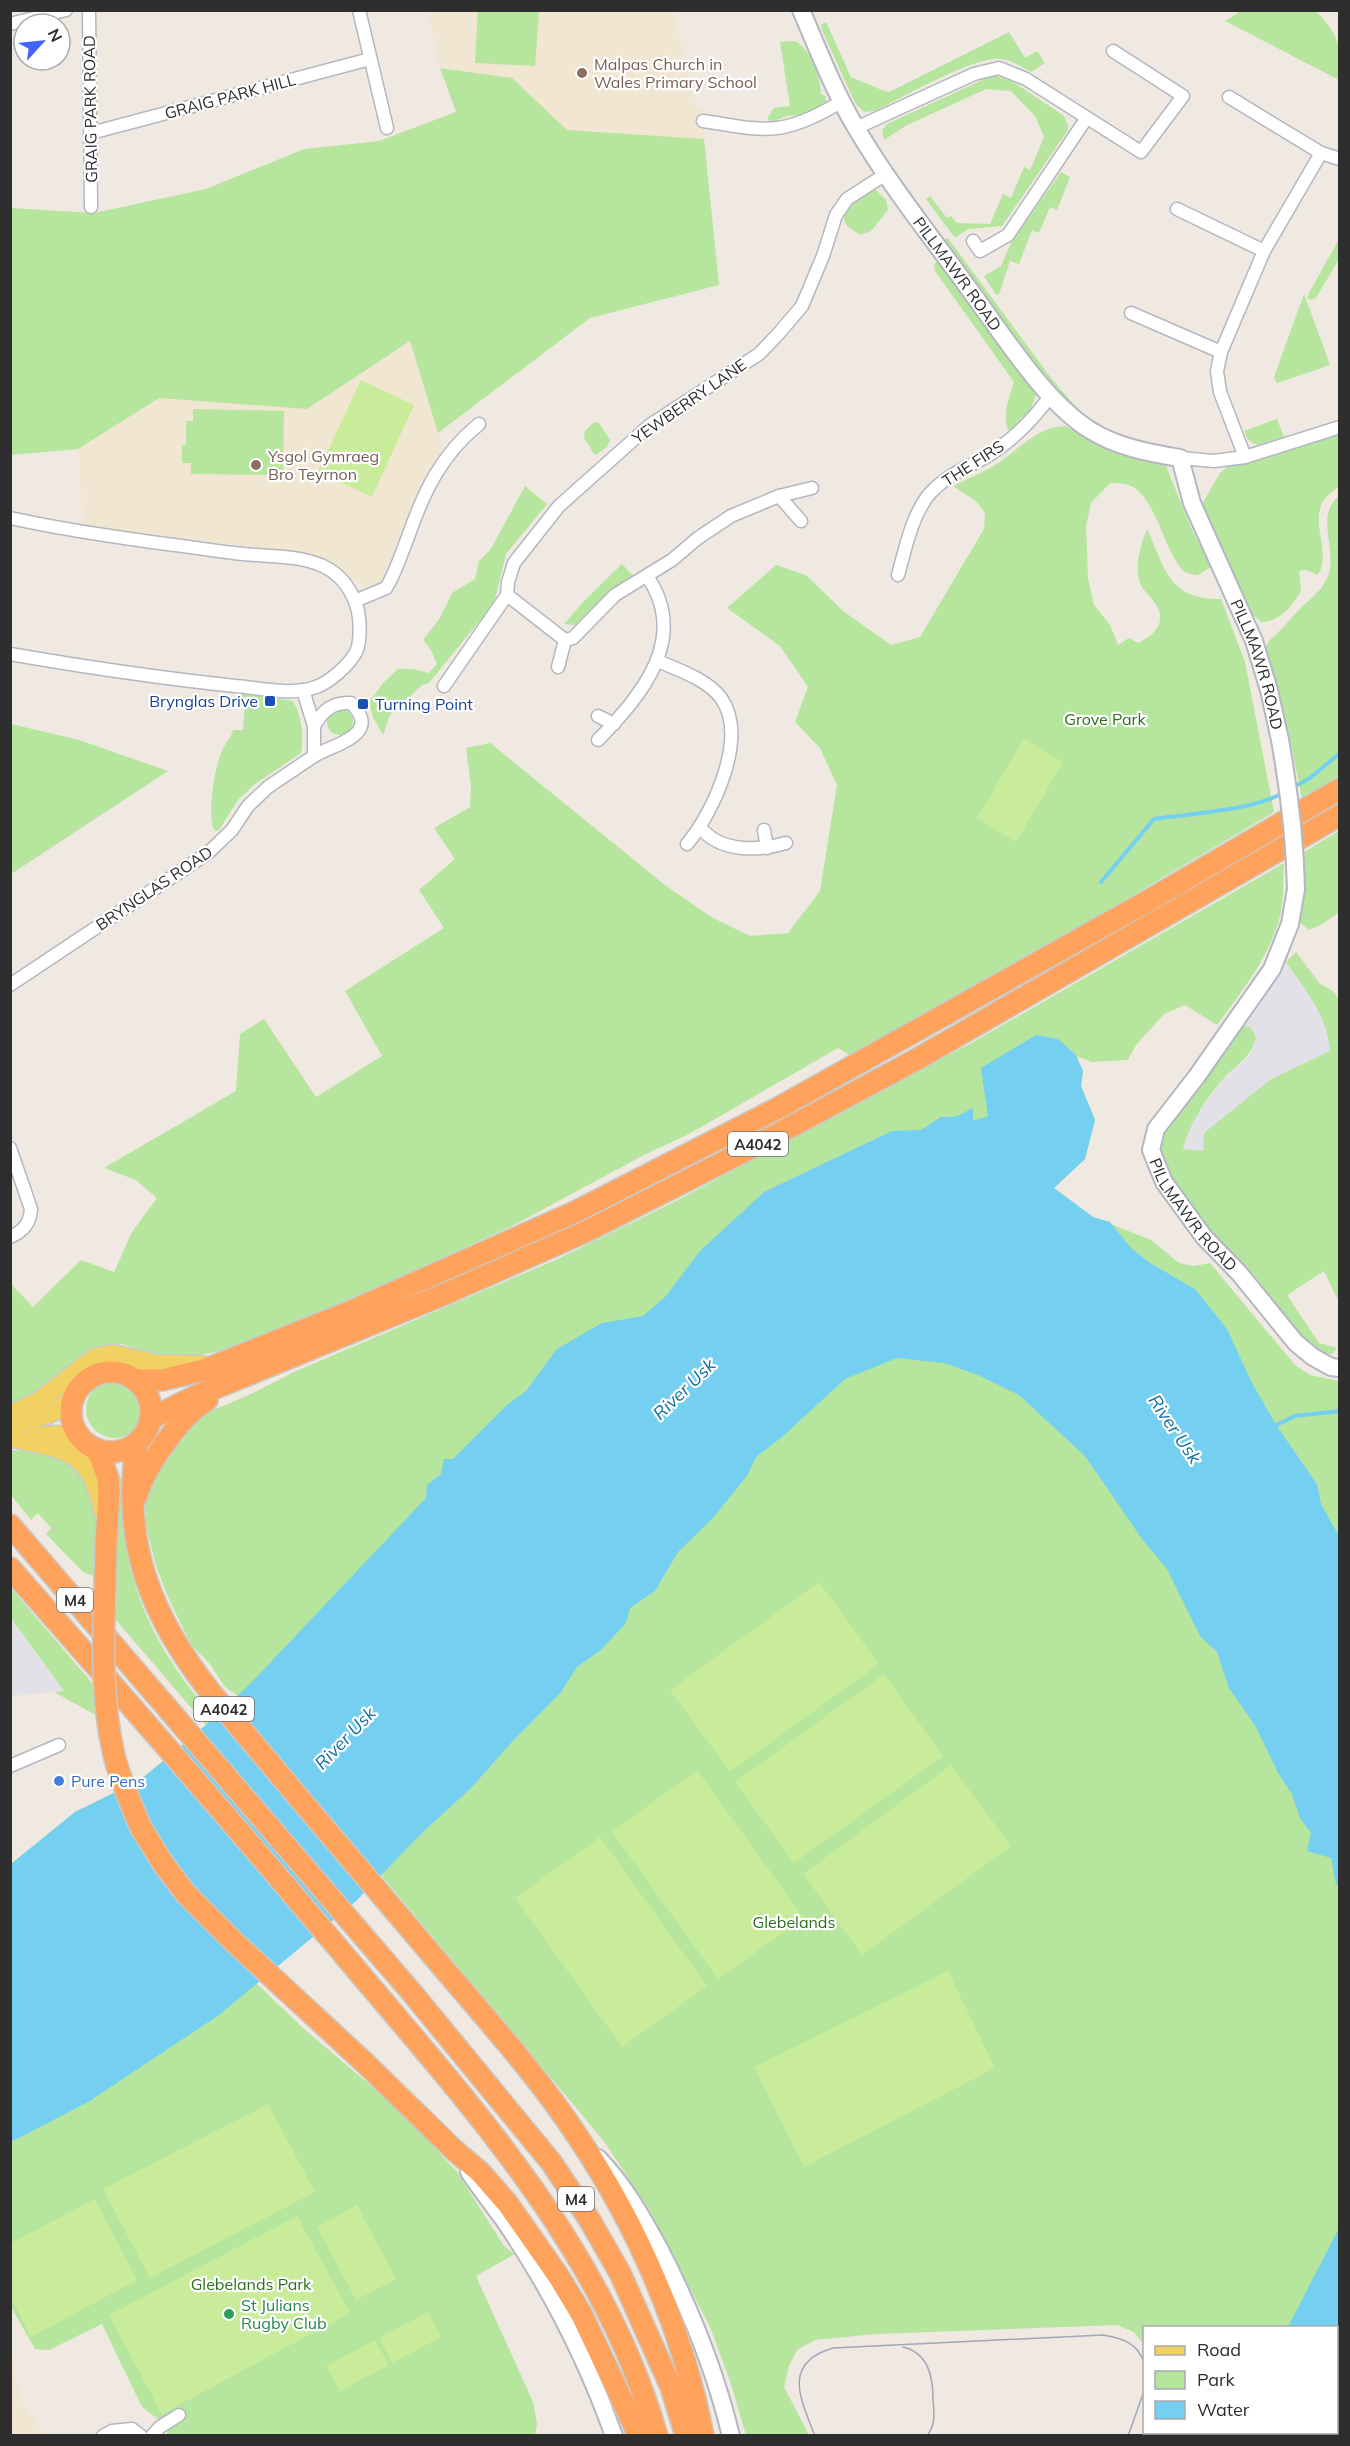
<svg xmlns="http://www.w3.org/2000/svg" width="1350" height="2446" viewBox="0 0 1350 2446" font-family="Mulish,sans-serif">
  <style>
    .industrial { fill: #e3e1e8 }
    .education { fill: #f0e6d1 }
    .green { fill: #b6e59e }
    .pitch { fill: #c9ec9a }
    .water { fill: #75cff0 }
    .lines { fill: none; stroke-linecap: round; stroke-linejoin: round }
    .stream { stroke: #75cff0; stroke-width: 4 }
    .street-casing { stroke: #b4b7c1; stroke-width: 15 }
    .secondary-casing { stroke: #b4b7c1; stroke-width: 20 }
    .primary-casing { stroke: #c9c9c9; stroke-width: 21 }
    .highway-casing { stroke: #c9c9c9; stroke-width: 24 }
    .street { stroke: #fff; stroke-width: 12 }
    .secondary { stroke: #fff; stroke-width: 16 }
    .primary { stroke: #f2d163; stroke-width: 18 }
    .highway { stroke: #ffa35c; stroke-width: 21 }
    .tram { stroke: #a3a6b8; stroke-width: 1.5 }
    .secondary-bridge-casing { stroke: #b4b7c1; stroke-width: 20; stroke-linecap: butt }
    .highway-bridge-casing { stroke: #c9c9c9; stroke-width: 24; stroke-linecap: butt }
    .secondary-bridge { stroke: #fff; stroke-width: 16 }
    .highway-bridge { stroke: #ffa35c; stroke-width: 21 }
    .education-dot { fill: #8d6e63; stroke: #fff; stroke-width: 2 }
    .transit-dot { fill: #1a4fb4; stroke: #fff; stroke-width: 2 }
    .shop-dot { fill: #3f7fe0; stroke: #fff; stroke-width: 2 }
    .leisure-dot { fill: #2e9e5b; stroke: #fff; stroke-width: 2 }
    .labels { text-anchor: middle; dominant-baseline: central; stroke-width: 4.5; stroke-linejoin: round; paint-order: stroke }
    .shield { fill: #fff; stroke: #6d6d6d; stroke-width: 1.5 }
    .shield-label { font-size: 15px; font-weight: bold; fill: #2e2e2e }
    .education-label { font-size: 16px; fill: #785e54; stroke: #fff; text-anchor: start }
    .street-label { font-size: 16px; fill: #2e2e2e; stroke: #fff }
    .transit-label { font-size: 16px; fill: #164399; stroke: #fff; text-anchor: end }
    .park-label { font-size: 16px; fill: #2c6e1b; stroke: #fff }
    .shop-label { font-size: 16px; fill: #366cbe; stroke: #fff; text-anchor: start }
    .leisure-label { font-size: 16px; fill: #27864d; stroke: #fff; text-anchor: start }
    .water-label { font-size: 18px; font-style: italic; fill: #0d6fa3; stroke: #fff }
  </style>
  <rect width="100%" height="100%" fill="#efe9e1"/>
  <g class="industrial">
    <polygon points="1286,962 1316,1004 1328,1032 1330,1051 1271,1079 1204,1151 1183,1149 1192,1121 1223,1080 1251,1054 1251,1027 1245,1026 1260,998"/>
    <polygon points="10,1617 52,1675 64,1691 11,1696"/>
  </g>
  <g class="education">
    <polygon points="428,11 674,11 696,107 705,109 704,139 566,130 512,78 440,68"/>
    <polygon points="410,341 443,449 422,480 391,559 378,586 370,590 363,587 338,567 312,554 83,526 78,449 159,398 307,409"/>
    <polygon points="10,2344 20,2401 46,2435 11,2435"/>
  </g>
  <g class="green">
    <polygon points="478,10 539,11 535,66 475,63"/>
    <path d="M1241,11H1316C1341,38 1340,44 1339,80L1225,21Z"/>
    <path d="M826,22L851,77L884,91L889,92L1009,32L1025,58L1037,51L1045,63L1031,72C1022,67 1012,60 1001,59C976,55 901,98 875,111L864,112L855,103L822,30L821,25Z"/>
    <path d="M794,41C811,48 820,76 821,94L825,96L827,103L810,114L788,116L773,121L768,120V117L774,108L790,106L780,42Z"/>
    <polygon points="440,68 512,78 567,130 704,139 719,285 590,318 438,433 410,341 307,409 159,398 78,449 11,455 11,208 94,213 206,189 304,149 379,141 456,112"/>
    <polygon points="993,75 1012,81 1064,116 1068,125 1068,130 1002,226 968,229 955,238 926,199 930,196 947,218 951,216 957,223 990,224 1003,194 1011,198 1024,167 1030,170 1044,137 1035,116 1011,91 986,89 907,125 884,140 882,130 887,124"/>
    <polygon points="1061,172 1070,177 1057,210 1050,207 1039,233 1032,230 1019,264 1010,261 999,294 996,295 984,276 1001,266 1012,241"/>
    <path d="M874,188L886,200L888,210L871,231L861,235C825,218 854,200 874,188Z"/>
    <polygon points="948,238 1051,378 1083,415 1079,415 1048,382 944,240"/>
    <polygon points="1339,239 1339,259 1316,298 1310,300 1307,298 1309,293"/>
    <path d="M936,262H941L1038,390L1029,413L1021,418L1016,429L1008,430C1002,415 1009,398 1014,382L935,271L934,266Z"/>
    <polygon points="1304,294 1330,365 1277,383 1274,377"/>
    <polygon points="193,409 284,411 283,475 191,474 191,463 182,463 182,445 186,445 186,421 193,421"/>
    <polygon points="1277,419 1284,437 1257,445 1248,440 1244,431"/>
    <polygon points="594,422 599,423 610,440 607,447 597,454 594,454 584,438 585,431"/>
    <path d="M1065,426L1118,454L1166,466L1192,530L1211,567L1198,575C1193,574 1187,574 1184,571C1165,555 1156,495 1129,485C1124,483 1116,483 1110,483L1091,503L1086,526L1088,578L1094,605L1110,625L1118,645L1129,638L1138,643C1155,635 1168,622 1155,603C1150,595 1141,590 1139,580C1135,563 1141,544 1147,529C1166,569 1167,599 1221,599L1245,662L1274,812L942,1008L851,1056L838,1048L689,1134L644,1155L510,1227L316,1316L220,1351L169,1361L122,1344L88,1350L31,1397L11,1406L10,1283L33,1307L81,1260L114,1272L132,1232L157,1198L136,1180L104,1168L236,1091L240,1034L264,1019L316,1097L382,1056L345,991L444,928L419,890L455,859L434,828L470,807L471,785L466,748L490,743L665,885L711,917L750,936L788,933L820,891L837,785L820,748L795,722L808,687L780,646L727,608L776,565L806,575L843,611L891,645L920,637L984,529L985,513L976,501L953,486C969,478 986,471 1000,462C1021,447 1038,427 1065,426Z"/>
    <path d="M1339,434V487C1298,510 1335,547 1318,575L1306,570L1299,571L1301,591C1292,606 1280,622 1261,622L1252,614L1202,504L1220,473L1228,466Z"/>
    <polygon points="525,486 547,504 506,554 494,603 429,683 422,685 390,715 383,735 373,717 369,702 385,681 398,669 413,669 429,673 437,664 431,650 423,640 440,618 452,593 475,579 479,561 491,549"/>
    <path d="M1339,496V776L1302,799L1289,734L1264,651L1269,641C1282,630 1292,616 1305,604C1315,595 1323,589 1328,576C1338,551 1314,516 1339,496Z"/>
    <polygon points="622,564 633,576 603,597 575,625 564,624 583,602"/>
    <path d="M239,693L293,701C302,716 304,736 301,753L255,784L238,800L219,830L215,831C206,818 215,765 222,751C225,743 232,737 233,730H243L245,705L237,704Z"/>
    <circle cx="340" cy="722" r="13"/>
    <polygon points="11,724 79,740 168,771 11,874"/>
    <polygon points="1339,831 1339,912 1321,925 1309,930 1299,922 1305,884 1304,852"/>
    <path d="M1284,863C1283,877 1284,892 1282,906C1275,950 1243,990 1217,1025L1185,1005L1164,1014L1136,1045L1128,1060L1092,1062L1076,1056L1083,1071L1081,1086L1095,1120L1085,1159L1054,1188L1093,1217L1151,1240L1179,1263L1194,1266L1210,1263L1295,1365L1310,1375L1339,1381V1592L984,1118L973,1122L343,1677L11,1864L75,1812L140,1780L206,1725L116,1620L118,1478H123C124,1502 122,1529 127,1552C138,1614 172,1672 215,1717L237,1695L225,1687L209,1663L191,1645L169,1599L156,1566L146,1526L145,1497L158,1465L188,1427L211,1411L251,1394L294,1372L560,1258L678,1200L975,1041Z"/>
    <path d="M1296,952L1320,984L1333,991L1339,1000V1302L1324,1271L1287,1295L1319,1343L1337,1348L1332,1354L1313,1352L1186,1206L1170,1183L1158,1150L1161,1129L1235,1028L1245,1026L1251,1027L1256,1038C1249,1059 1240,1062 1225,1077C1207,1097 1190,1122 1183,1149L1203,1151L1204,1133L1271,1079L1330,1051C1327,1015 1306,991 1286,962Z"/>
    <polygon points="1021,1324 1339,1751 1340,2351 1336,2328 1144,2328 1144,2344 1134,2332 1117,2325 876,2334 815,2340 797,2350 789,2366 784,2387 809,2435 746,2435 730,2381 710,2327 649,2209 603,2140 381,1875 356,1901 256,1983 304,2029 403,2113 457,2172 504,2246 515,2254 476,2276 533,2402 537,2424 535,2435 167,2435 170,2421 158,2419 142,2407 102,2324 49,2350 35,2349 11,2307 10,2068 754,1385"/>
    <circle cx="115" cy="1409" r="29"/>
    <polygon points="10,1450 48,1452 76,1468 94,1495 98,1520 94,1576 83,1572 46,1534 51,1528 38,1513 31,1520 11,1495"/>
    <polygon points="11,1588 93,1684 96,1715 54,1692 64,1691 11,1618"/>
  </g>
  <g class="pitch">
    <polygon points="361,380 414,405 372,497 318,472"/>
    <polygon points="1024,739 1063,762 1016,842 977,818"/>
    <polygon points="819,1582 879,1664 730,1772 670,1690"/>
    <polygon points="884,1674 943,1756 794,1863 735,1782"/>
    <polygon points="951,1765 1011,1846 862,1955 803,1874"/>
    <polygon points="697,1770 804,1918 718,1979 612,1832"/>
    <polygon points="600,1837 707,1986 622,2047 515,1898"/>
    <polygon points="948,1971 995,2068 804,2167 754,2067"/>
    <polygon points="268,2104 315,2192 150,2278 103,2189"/>
    <polygon points="95,2199 137,2280 31,2337 11,2298 11,2243"/>
    <polygon points="357,2205 396,2279 356,2300 317,2227"/>
    <polygon points="297,2216 350,2313 162,2414 109,2315"/>
    <polygon points="428,2312 441,2337 392,2363 379,2338"/>
    <polygon points="375,2340 389,2365 340,2391 326,2366"/>
  </g>
  <g class="water">
    <polygon points="1036,1035 1058,1039 1076,1055 1083,1071 1081,1086 1095,1120 1085,1159 1054,1188 1093,1217 1110,1222 1131,1248 1150,1263 1195,1289 1227,1329 1251,1381 1276,1425 1317,1484 1321,1504 1339,1536 1339,1887 1336,1884 1331,1858 1307,1851 1311,1833 1300,1818 1292,1794 1278,1773 1256,1727 1229,1688 1217,1652 1200,1636 1167,1569 1142,1539 1085,1456 1019,1395 978,1375 944,1363 897,1358 845,1379 782,1437 756,1457 747,1476 712,1519 678,1552 655,1591 630,1608 626,1623 601,1650 577,1667 561,1692 511,1743 471,1788 424,1831 356,1901 219,2015 88,2102 11,2142 11,1864 75,1812 140,1780 195,1735 249,1685 426,1498 427,1485 441,1474 444,1459 453,1459 508,1404 526,1391 557,1349 602,1323 643,1316 666,1296 700,1251 764,1192 892,1131 921,1130 941,1117 955,1117 973,1108 973,1121 988,1116 981,1068"/>
    <polygon points="1339,2228 1339,2435 1220,2435 1222,2432 1336,2432 1336,2328 1288,2327"/>
  </g>
  <g class="lines">
    <g class="stream">
      <polyline points="1292,788 1310,778 1340,753"/>
      <path d="M1101,882L1154,819C1192,813 1250,811 1283,793"/>
      <polyline points="1274,1426 1295,1416 1340,1411"/>
    </g>
    <defs>
      <g id="street">
        <polyline points="89,10 91,207"/>
        <polyline points="359,10 387,128"/>
        <polyline points="10,24 66,10"/>
        <polyline points="1229,97 1321,153 1340,159"/>
        <path d="M703,121C727,124 753,131 777,128C800,125 822,113 841,102"/>
        <polyline points="856,128 974,74 999,68 1026,79 1141,152 1183,96 1113,51"/>
        <polyline points="91,133 370,59"/>
        <polyline points="1177,209 1264,251"/>
        <polyline points="973,241 980,251 1008,235 1086,119"/>
        <polyline points="1131,313 1221,352"/>
        <polyline points="1245,457 1220,392 1217,371 1221,352 1264,251 1321,153"/>
        <polyline points="1180,458 1214,461 1245,457 1340,427"/>
        <polyline points="779,496 801,521"/>
        <path d="M10,518C84,534 159,543 234,553C263,557 297,554 323,566C342,575 353,592 358,611C360,622 361,642 356,652C349,665 330,682 316,687C290,696 261,688 235,686C160,678 85,667 10,654"/>
        <path d="M898,575C905,550 911,519 927,497C942,478 963,469 984,458C1011,442 1033,420 1051,395"/>
        <polyline points="507,595 565,640 573,638 615,595 672,560 698,538 731,516 779,496 812,488"/>
        <path d="M355,601L386,588C396,572 401,554 408,537C424,491 441,455 479,424"/>
        <path d="M658,661C678,670 707,679 721,698C749,737 713,813 687,844"/>
        <polyline points="558,667 565,640"/>
        <polyline points="444,686 507,595 508,582 514,563 559,506 650,425 759,354 780,332 802,306 823,256 836,215 847,199 886,174"/>
        <polyline points="598,716 614,724"/>
        <path d="M598,740C642,695 690,638 647,576"/>
        <path d="M314,756C334,744 383,735 351,703C333,702 323,710 314,726"/>
        <path d="M700,827C720,853 759,851 786,843"/>
        <polyline points="764,830 767,848"/>
        <polyline points="10,985 208,853 232,830 248,806 268,787 314,756 314,726 303,690"/>
        <path d="M10,1148L31,1209C30,1223 24,1231 10,1237"/>
        <polyline points="10,1766 59,1745"/>
        <polyline points="103,2436 112,2431 132,2429 141,2436"/>
        <polyline points="152,2436 160,2427 179,2415"/>
      </g>
      <g id="secondary">
        <path id="s1" d="M801,10C818,49 833,89 855,126C891,188 938,245 980,304C1009,344 1048,404 1090,430C1117,447 1149,453 1180,458L1192,503L1254,641L1269,690L1280,740"/>
        <path id="s2" d="M1296,889L1290,924L1272,969L1197,1076L1156,1129L1151,1150L1164,1182L1204,1237L1239,1273L1296,1343L1313,1357L1331,1367L1340,1368"/>
        <path d="M598,2158C624,2185 641,2215 659,2248C690,2308 715,2370 731,2436"/>
        <path d="M469,2172C480,2188 492,2204 504,2220C549,2286 587,2360 614,2436"/>
      </g>
      <g id="primary">
        <polyline points="10,1415 39,1401 94,1358 112,1354 156,1364 202,1365"/>
        <path d="M10,1425C34,1419 57,1415 74,1397"/>
        <polyline points="34,1437 53,1435 80,1436"/>
        <path d="M17,1439C70,1450 91,1453 103,1511"/>
      </g>
      <g id="highway">
        <circle cx="111" cy="1412" r="40"/>
        <polyline points="136,1380 162,1380 204,1370 347,1313 575,1212 780,1107 1146,902 1340,789"/>
        <polyline points="150,1419 196,1396 445,1294 587,1231 749,1149 919,1058 1340,815"/>
        <path d="M137,1442C121,1542 150,1616 212,1694C283,1780 356,1865 428,1950C479,2011 534,2070 578,2137C638,2227 683,2330 703,2436"/>
        <polyline points="97,1449 108,1478 109,1492 106,1545"/>
        <path d="M136,1497C145,1467 180,1416 207,1400"/>
        <polyline points="10,1525 413,1994 551,2162 589,2219 620,2273 671,2387 686,2436"/>
        <path d="M10,1568C125,1698 238,1829 350,1962C471,2106 604,2250 657,2436"/>
        <polyline points="141,1828 164,1865 186,1894 233,1941 366,2064 454,2150 480,2172 508,2204 559,2277 582,2315 639,2436"/>
      </g>
    </defs>
    <use href="#street" class="street-casing"/>
    <use href="#secondary" class="secondary-casing"/>
    <use href="#primary" class="primary-casing"/>
    <use href="#highway" class="highway-casing"/>
    <use href="#street" class="street"/>
    <use href="#secondary" class="secondary"/>
    <use href="#primary" class="primary"/>
    <use href="#highway" class="highway"/>
    <g class="tram">
      <path d="M903,2347C928,2353 933,2376 933,2399C934,2413 936,2424 927,2436"/>
      <path d="M815,2436C800,2398 782,2363 833,2348L1103,2335C1122,2338 1138,2343 1144,2363"/>
      <polyline points="1128,2436 1144,2391"/>
    </g>
    <defs>
      <path id="secondary-bridge" d="M1280,740C1289,790 1295,839 1296,889"/>
      <path id="highway-bridge" d="M106,1545C105,1615 98,1687 114,1755C120,1780 131,1804 141,1828"/>
    </defs>
    <use href="#secondary-bridge" class="secondary-bridge-casing"/>
    <use href="#highway-bridge" class="highway-bridge-casing"/>
    <use href="#secondary-bridge" class="secondary-bridge"/>
    <use href="#highway-bridge" class="highway-bridge"/>
  </g>
  <g class="education-dot">
    <circle cx="582" cy="73" r="6"/>
    <circle cx="256" cy="465" r="6"/>
  </g>
  <g class="transit-dot">
    <rect x="264" y="695" width="12" height="12" rx="3"/>
    <rect x="357" y="698" width="12" height="12" rx="3"/>
  </g>
  <circle class="shop-dot" cx="59" cy="1781" r="6"/>
  <circle class="leisure-dot" cx="229" cy="2314" r="6"/>
  <g class="labels">
    <g class="shield">
      <rect x="728" y="1132" width="60" height="24" rx="4.5"/>
      <rect x="57" y="1588" width="36" height="24" rx="4.5"/>
      <rect x="194" y="1697" width="60" height="24" rx="4.5"/>
      <rect x="558" y="2187" width="36" height="24" rx="4.5"/>
    </g>
    <g class="shield-label">
      <text x="758" y="1144">A4042</text>
      <text x="75" y="1600">M4</text>
      <text x="224" y="1709">A4042</text>
      <text x="576" y="2199">M4</text>
    </g>
    <g class="education-label">
      <text x="594" y="64">Malpas Church in<tspan x="594" dy="18">Wales Primary School</tspan></text>
      <text x="268" y="456">Ysgol Gymraeg<tspan x="268" dy="18">Bro Teyrnon</tspan></text>
    </g>
    <g class="street-label">
      <text transform="translate(230 96) rotate(-15)">GRAIG PARK HILL</text>
      <text transform="translate(90 109) rotate(-91)">GRAIG PARK ROAD</text>
      <text stroke="none"><textPath href="#s1" startOffset="308">PILLMAWR ROAD</textPath></text>
      <text transform="translate(689 401) rotate(-35)">YEWBERRY LANE</text>
      <text transform="translate(973 463) rotate(-33)">THE FIRS</text>
      <text stroke="none"><textPath href="#s1" startOffset="830">PILLMAWR ROAD</textPath></text>
      <text transform="translate(154 888) rotate(-34)">BRYNGLAS ROAD</text>
      <text stroke="none"><textPath href="#s2" startOffset="381">PILLMAWR ROAD</textPath></text>
    </g>
    <g class="transit-label">
      <text x="258" y="701">Brynglas Drive</text>
      <text x="375" y="704" text-anchor="start">Turning Point</text>
    </g>
    <g class="park-label">
      <text x="1105" y="719">Grove Park</text>
      <text x="794" y="1922">Glebelands</text>
      <text x="251" y="2284">Glebelands Park</text>
    </g>
    <g class="shop-label">
      <text x="71" y="1781">Pure Pens</text>
    </g>
    <g class="leisure-label">
      <text x="241" y="2305">St Julians<tspan x="241" dy="18">Rugby Club</tspan></text>
    </g>
    <g class="water-label">
      <text transform="translate(684 1389) rotate(-44)">River Usk</text>
      <text transform="translate(1175 1429) rotate(56)">River Usk</text>
      <text transform="translate(345 1738) rotate(-46)">River Usk</text>
    </g>
  </g>
  <rect width="1350" height="2446" fill="none" stroke="#2e2e2e" stroke-width="24"/>
  <rect x="1143" y="2326" width="195" height="108" fill="#ffffff" stroke="#ababab" stroke-width="1.5"/>
  <rect x="1155" y="2346" width="30" height="9" fill="#f2d163" stroke="#ababab" stroke-width="1.5"/>
  <text x="1197" y="2356" font-size="18" fill="#2e2e2e">Road</text>
  <rect x="1155" y="2371" width="30" height="18" fill="#b6e59e" stroke="#ababab" stroke-width="1.5"/>
  <text x="1197" y="2386" font-size="18" fill="#2e2e2e">Park</text>
  <rect x="1155" y="2401" width="30" height="18" fill="#75cff0" stroke="#ababab" stroke-width="1.5"/>
  <text x="1197" y="2416" font-size="18" fill="#2e2e2e">Water</text>
  <g transform="translate(42 42) rotate(63)"><circle r="28" fill="#ffffff" stroke="#ababab" stroke-width="1.5"/>
  <path d="M0-4.5L10 22L0 15L-10 22Z" fill="#4264fb"/>
  <text y="-9" font-size="16" font-weight="bold" text-anchor="middle" fill="#2e2e2e">N</text>
  </g>
</svg>
